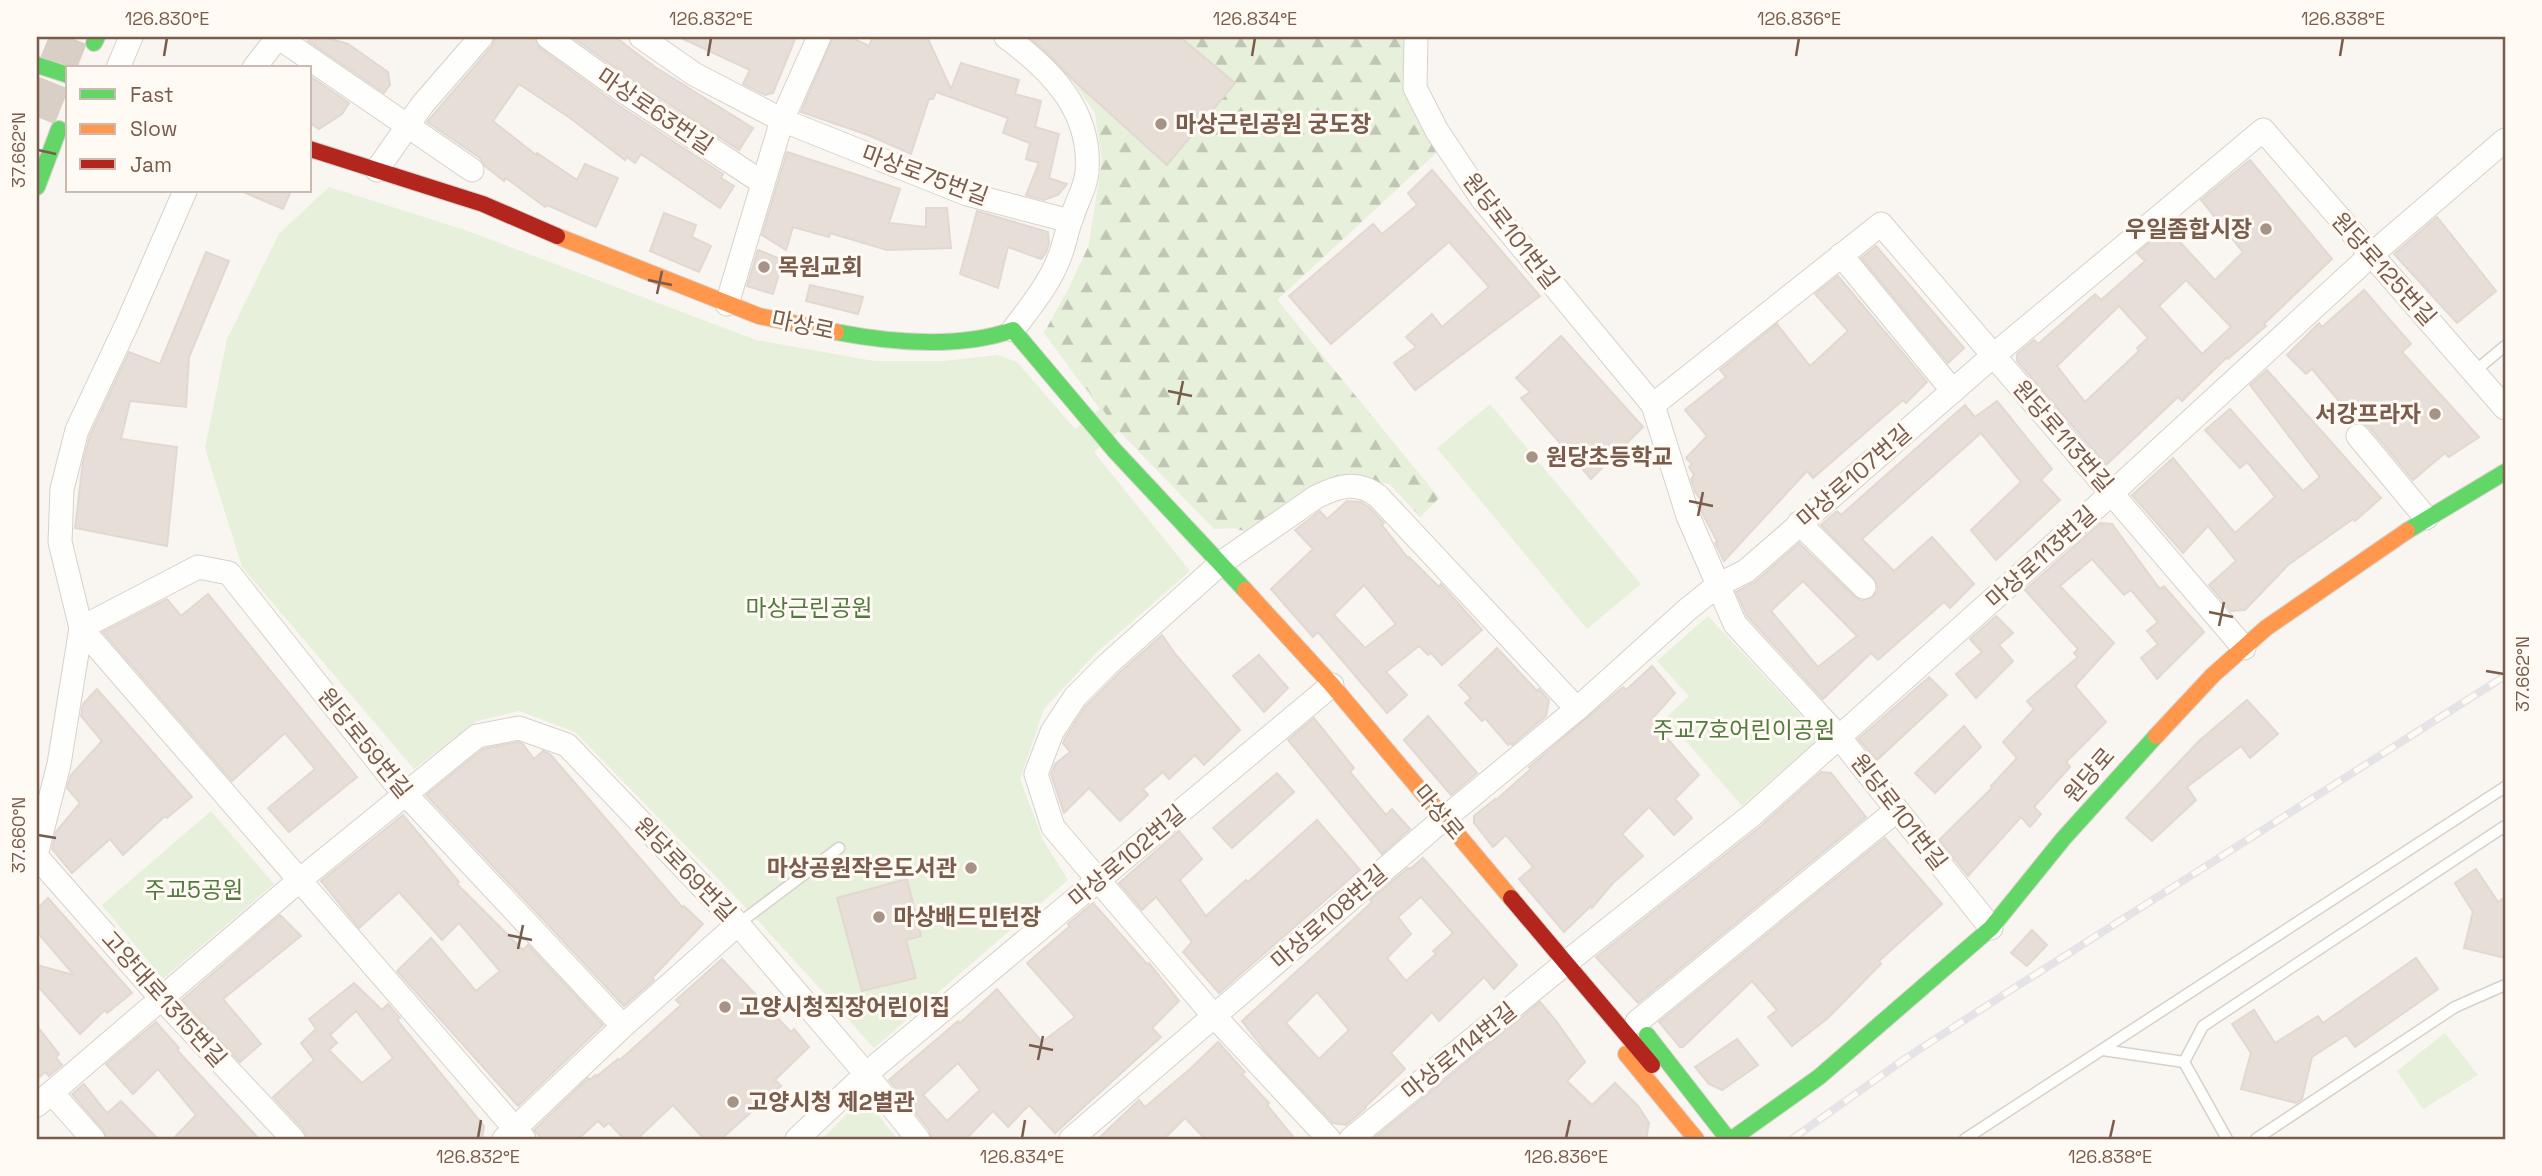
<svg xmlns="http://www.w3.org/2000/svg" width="2542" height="1176" viewBox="0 0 2542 1176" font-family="'Space Grotesk','Noto Sans KR',sans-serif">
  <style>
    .green { fill: #e7f0db }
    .forest { fill: url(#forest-firs) }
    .building { fill: #e6ded7; stroke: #e2d8d2; stroke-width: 2; fill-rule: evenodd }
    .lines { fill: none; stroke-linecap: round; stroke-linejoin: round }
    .highway-tunnel { stroke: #d9cfc7; stroke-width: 38; stroke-dasharray: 38 19; stroke-linecap: butt }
    .lane-casing { stroke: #d7d1cb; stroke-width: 13 }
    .street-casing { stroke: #d7d1cb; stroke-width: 25 }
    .fast-casing { stroke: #d9d2cb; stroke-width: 18 }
    .slow-casing { stroke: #d9d2cb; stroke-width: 18 }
    .jam-casing { stroke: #d9d2cb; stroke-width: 18 }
    .lane { stroke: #fefefd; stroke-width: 10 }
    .street { stroke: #fefefd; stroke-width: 23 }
    .fast { stroke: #63d668; stroke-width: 16 }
    .slow { stroke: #ff974d; stroke-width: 16 }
    .jam { stroke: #b3261e; stroke-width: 16 }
    .rail-casing { stroke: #e6e3e7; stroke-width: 8 }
    .rail { stroke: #fffaf3; stroke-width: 5; stroke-dasharray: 16; stroke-linecap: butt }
    .ticks { fill: none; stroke: #7a5c4d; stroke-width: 2.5 }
    .poi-dot { fill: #a69286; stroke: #fffaf3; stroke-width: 2.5 }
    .labels { text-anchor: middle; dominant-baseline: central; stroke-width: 6; stroke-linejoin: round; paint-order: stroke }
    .street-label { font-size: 23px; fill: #7a5c4d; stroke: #fffaf3 }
    .poi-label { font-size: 23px; font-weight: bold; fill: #7a5c4d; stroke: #fffaf3; text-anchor: start }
    .park-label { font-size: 23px; fill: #537a41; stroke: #fffaf3 }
    .neatline { fill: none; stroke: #7a5c4d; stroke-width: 2.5 }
    .ticks-label { font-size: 18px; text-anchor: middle; fill: #7a5c4d }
  </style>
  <defs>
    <pattern id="forest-firs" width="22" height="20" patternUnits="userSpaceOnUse" patternTransform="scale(1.75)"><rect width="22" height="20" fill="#e7f0db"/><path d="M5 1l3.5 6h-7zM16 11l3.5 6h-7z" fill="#c0c6b4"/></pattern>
  </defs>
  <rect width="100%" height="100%" fill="#f9f5f0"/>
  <g class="green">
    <polygon points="1404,37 1405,84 1436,153 1277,300 1439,498 1420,517 1390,484 1365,480 1252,533 1233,528 1214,529 1119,431 1094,452 1190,571 1095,654 1044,709 1020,779 1043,840 1068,880 874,1048 751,913 575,732 519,711 477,721 414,769 242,567 205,448 227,339 279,234 329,187 468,231 756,340 874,361 944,361 997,355 1017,362 1075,429 1100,409 1044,333 1069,288 1089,245 1102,161 1095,112 1070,77 1031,43"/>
    <polygon points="1490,404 1641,584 1587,629 1437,448"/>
    <polygon points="1708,616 1821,737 1742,806 1666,718 1689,696 1657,661"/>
    <polygon points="211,811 274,884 163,979 102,905"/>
    <polygon points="2445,1033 2478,1075 2423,1109 2397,1071"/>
    <polygon points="864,1097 897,1139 822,1139"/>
  </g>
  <polygon class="forest" points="1021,37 1404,37 1405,84 1436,153 1277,300 1439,498 1420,517 1390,484 1365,480 1252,533 1233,528 1214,529 1119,431 1044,333 1069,288 1089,245 1102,161 1095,113 1070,77"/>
  <g class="building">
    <polygon points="311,37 323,37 348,44 388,72 390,85 384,93 308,41"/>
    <polygon points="495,37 534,37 540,48 615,103 723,174 721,178 734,186 720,208 641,154 635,163 627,157 625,160 570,118 519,84 493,121 536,155 537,153 577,180 585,164 618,178 596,227 547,205 545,207 506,178 504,181 485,166 480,158 427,122 492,46"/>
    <polygon points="572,37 615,37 655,67 753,128 739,150 631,79"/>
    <polygon points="679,37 796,37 773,93 765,95 743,84 750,70"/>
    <polygon points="833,37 850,37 869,46 873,37 923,37 928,39 951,89 961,63 1019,80 1015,94 1041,101 1035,127 1059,134 1049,178 1067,184 1058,195 1044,200 1026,195 1039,163 1026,159 1030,143 1003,133 1008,118 936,92 933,99 929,99 911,154 868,135 801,112"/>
    <polygon points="1029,37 1180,37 1235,83 1167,165 1072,79 1048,54"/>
    <polygon points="310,76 349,103 342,114 319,129 310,123"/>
    <polygon points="787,152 900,189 889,223 926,227 926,208 947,208 951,248 887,250 830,233 829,237 793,227 786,250 762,235"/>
    <path d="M2250,160L2332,259L2264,324L2266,326L2228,359L2227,357L2182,401L2178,397L2106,465L2017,361V354L2034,340L2038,344L2095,294L2101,300L2145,261L2137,253L2167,228L2215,280L2243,252L2201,200ZM2186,280L2231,327L2202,354L2159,306ZM2119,306L2148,338L2137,348L2139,351L2085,402L2057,366Z"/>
    <polygon points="1432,170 1540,296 1415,390 1394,363 1416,347 1406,337 1432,314 1442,327 1489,287 1449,242 1331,344 1289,296 1373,224 1382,234 1417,205 1408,193"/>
    <polygon points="241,191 291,191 283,209"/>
    <polygon points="977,211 1048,232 1049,243 1046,253 1041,259 1008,247 998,288 960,274"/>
    <polygon points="664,213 696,225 692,237 711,246 699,272 650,251"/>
    <polygon points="2437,217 2496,291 2457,323 2394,254"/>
    <polygon points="1876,246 1964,348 1948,363 1861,258"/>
    <polygon points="758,250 783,260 773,294 747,286"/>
    <polygon points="206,252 229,261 189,357 186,407 130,401 121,439 177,447 167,546 75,528 83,462 90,435 129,352 160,364"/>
    <polygon points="1838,276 1927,382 1906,403 1903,400 1813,478 1807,471 1724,561 1715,543 1717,541 1701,511 1700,507 1704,503 1695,492 1691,479 1694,475 1689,467 1692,464 1686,458 1707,436 1685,410 1726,377 1720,370 1777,324 1810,366 1848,331 1815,294"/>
    <polygon points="810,285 863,297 858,314 806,301"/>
    <polygon points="2364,290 2411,344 2402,352 2479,437 2449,457 2445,453 2413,480 2369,427 2362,423 2356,422 2350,417 2351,415 2312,369 2306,374 2287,355 2319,323 2322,327"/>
    <polygon points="1561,336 1643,427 1591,479 1521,398 1530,392 1516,378"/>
    <polygon points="2267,370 2381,498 2355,521 2353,519 2288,565 2245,610 2231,611 2209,585 2236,561 2208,526 2183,553 2132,495 2173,458 2235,533 2275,497 2247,462 2240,468 2205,430 2230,409 2303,491 2320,477 2250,385"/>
    <path d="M1997,401L2052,469L2041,480L2060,500L1996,560L1971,530L2021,482L1981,433L1862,539L1894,571L1932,537L1974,584L1950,608L1944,602L1878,660L1871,653L1823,699L1747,616L1736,592L1755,582L1799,543L1855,597L1861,601L1873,597L1878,590L1874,578L1821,525L1837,511L1841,515L1965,405L1975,417ZM1803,581L1857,636L1818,667L1771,611Z"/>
    <path d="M1347,501L1361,502L1369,507L1384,523L1382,525L1408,558L1409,557L1439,587L1441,584L1482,630L1442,665L1431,653L1428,655L1419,646L1386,672L1407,695L1387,713L1318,632L1313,637L1271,589L1313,549L1295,530L1320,511L1327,519ZM1364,585L1396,624L1365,648L1334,615Z"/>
    <polygon points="2100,523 2112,524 2160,589 2164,586 2204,632 2157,679 2141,658 2158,644 2147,631 2158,622 2131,590 2124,595 2092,559 2060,586 2114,643 2075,686 2106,722 2066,762 2070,767 2034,807 2041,814 2030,827 2021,817 1968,876 1939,840 1992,788 1991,786 2017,758 2003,742 2034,709 2027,701 2078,657 2074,653 2078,649 2025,590"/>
    <polygon points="208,594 357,777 289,832 268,808 315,769 285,733 232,781 103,632 167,599 181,616"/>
    <polygon points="1996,616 2013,633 1999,645 2013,661 1976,698 1956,674 1982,652 1970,639"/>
    <polygon points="1162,635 1176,655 1240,730 1204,765 1195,755 1169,779 1163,772 1143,789 1148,795 1120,821 1089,788 1064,813 1051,774 1055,764 1070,752 1063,743 1065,738 1085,707 1118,674"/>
    <polygon points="1497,648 1537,691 1539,689 1549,700 1546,716 1512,745 1510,743 1508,745 1485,718 1482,721 1465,703 1471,698 1459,685"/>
    <polygon points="1259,655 1288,688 1264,712 1233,676"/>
    <polygon points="1652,666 1675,693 1651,720 1699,775 1675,799 1692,818 1674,835 1649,807 1622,834 1643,856 1612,884 1592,908 1591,906 1564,932 1519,879 1533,867 1506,835 1493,847 1474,823 1474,816 1495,799 1496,800 1531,769 1529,767 1623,687 1626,690"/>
    <polygon points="1929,677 1947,695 1877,760 1858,739"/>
    <polygon points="97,689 192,797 167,818 165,816 123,855 110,839 72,873 52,849 56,832 80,803 67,788 71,775 102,741 81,716 83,704"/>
    <polygon points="2247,700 2278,734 2250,758 2241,746 2187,787 2196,800 2152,841 2126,818 2199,741"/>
    <polygon points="1428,716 1477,773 1451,795 1404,740"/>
    <polygon points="1314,718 1354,768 1350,772 1386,815 1392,809 1410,829 1382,854 1288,740"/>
    <polygon points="1964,726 1981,747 1935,793 1915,773"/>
    <polygon points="518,742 523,744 534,759 543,751 550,754 682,907 684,906 703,924 652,978 654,980 624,1006 426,795 483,749"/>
    <polygon points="1821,772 1831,773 1866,817 1638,1003 1596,957 1761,826"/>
    <polygon points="1277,773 1294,792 1232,848 1213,828"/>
    <polygon points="403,815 459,882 457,884 523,950 528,945 603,1025 518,1106 397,971 431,938 476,991 500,971 459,923 442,940 399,892 359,928 321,881"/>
    <polygon points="1317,820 1360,870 1219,993 1183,952 1192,942 1156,897 1142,910 1119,883 1179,831 1202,859 1180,880 1206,916 1246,880 1248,882"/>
    <polygon points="1885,838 1942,904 1879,961 1881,964 1828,1018 1792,1046 1768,1017 1777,1010 1752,981 1683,1047 1680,1047 1659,1022"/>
    <path d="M1423,858L1517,965L1494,989L1484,977L1439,1021L1432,1012L1391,1053L1405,1069L1365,1107L1366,1108L1346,1125L1333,1123L1267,1053L1242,1021L1329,942L1372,902L1370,900L1408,868L1410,869ZM1421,897L1453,933L1433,951L1436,954L1406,981L1387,958L1411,934L1398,917ZM1317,992L1349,1030L1319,1059L1286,1023Z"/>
    <polygon points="2476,869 2498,902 2505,897 2505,958 2464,948 2473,912 2455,883"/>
    <polygon points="907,879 921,936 906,940 916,978 862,991 837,898"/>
    <polygon points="48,898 132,993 107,1013 105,1010 80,1034 37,985 37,965 74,975 37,932 37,909"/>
    <path d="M1093,903L1147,964L1149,963L1179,1001L1152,1028L1161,1037L1055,1133L1029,1105L1008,1127L993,1111L966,1139H932L929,1130L889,1080L958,1021L960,1023L997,989L1042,1042L1075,1017L1027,963L1070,926L1068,924ZM958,1063L980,1090L947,1121L923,1095Z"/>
    <polygon points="280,915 301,936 223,999 261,1044 240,1062 182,1000"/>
    <polygon points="2032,930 2047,945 2027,966 2011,953"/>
    <polygon points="2416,958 2438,989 2355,1047 2346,1035 2312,1057 2302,1099 2296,1103 2241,1089 2251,1053 2232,1024 2254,1010 2275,1043 2318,1016 2323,1023"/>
    <polygon points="722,959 791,1032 794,1029 809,1047 775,1080 781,1086 721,1139 704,1139 673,1105 637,1139 624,1139 609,1123 604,1127 598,1121 578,1139 542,1139 534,1130 588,1078 590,1080 595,1075 597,1076 618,1059 620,1060 681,1005 676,1000"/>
    <path d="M354,983L382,1010L388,1004L400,1018L397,1020L484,1126L482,1139H308L303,1129L273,1097L314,1060L301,1043L316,1029L309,1019ZM356,1011L393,1058L362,1083L329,1050L337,1043L330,1035Z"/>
    <polygon points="1540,1002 1557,1022 1585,1062 1567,1081 1592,1105 1615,1083 1638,1106 1649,1123 1646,1139 1373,1139"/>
    <polygon points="156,1022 179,1048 177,1050 259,1139 173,1139 196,1115 158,1069 133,1094 106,1064"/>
    <polygon points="37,1026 59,1054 56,1058 62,1065 49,1076 45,1072 37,1079"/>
    <polygon points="1737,1039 1758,1065 1722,1090 1709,1084 1695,1067"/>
    <polygon points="1218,1042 1245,1072 1242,1074 1269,1103 1267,1105 1295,1139 1205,1139 1185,1118 1164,1139 1098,1139 1139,1100 1145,1107 1190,1069"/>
    <polygon points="84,1084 107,1113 121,1101 158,1139 107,1139 103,1130 72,1094"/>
  </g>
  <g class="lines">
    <polyline class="highway-tunnel" points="37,117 69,37"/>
    <defs>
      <g id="lane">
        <polyline points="2475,371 2505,346"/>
        <polyline points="738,924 839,848"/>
        <polyline points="2103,1050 2184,1062 2227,1139"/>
        <polyline points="2184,1062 2203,1026 2505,826"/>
        <polyline points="1965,1139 2505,787"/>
        <polyline points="2256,1139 2455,1007 2505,985"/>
      </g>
      <g id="street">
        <polyline points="278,37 472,170"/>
        <polyline points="548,37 623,91 763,183"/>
        <polyline points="641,37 694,74 782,120 967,194 1070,221"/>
        <path d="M1006,37C1051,70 1092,111 1087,172C1086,187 1076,203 1072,217C1067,229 1065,242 1061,253C1051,282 1031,306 1013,330"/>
        <polyline points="1416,37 1415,88 1437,131 1483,200 1653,405 1688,516 1735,624 1839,737 1991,928"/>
        <polyline points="118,68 131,37"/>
        <polyline points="254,68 278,37"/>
        <polyline points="377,170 422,105 481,37"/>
        <polyline points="185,191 127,324 77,430 62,489 60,542 81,628 524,1139"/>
        <polyline points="1841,255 1953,391"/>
        <polyline points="727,304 782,120 819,37"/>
        <polyline points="1653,405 1881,224 2244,648"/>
        <polyline points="2358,436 2426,518"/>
        <polyline points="1799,523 1864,587"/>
        <polyline points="81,628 198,567 229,573 396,784 623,1026"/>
        <polyline points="37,851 59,764 81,628"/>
        <polyline points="37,857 161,998 293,1139"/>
        <polyline points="1637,1022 1897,810"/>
        <polyline points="52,1093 93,1139"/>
        <polyline points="37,1105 301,879 477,736 519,728 567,745 738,924 866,1074 918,1139"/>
        <polyline points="504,1139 623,1026 738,924"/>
        <polyline points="797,1139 866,1074 1332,685"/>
        <polyline points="1071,1139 1434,827 1577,709 1688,609 1718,585 1746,571 1994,355 2263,130 2505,408"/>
        <path d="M1329,1139L1214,1016L1053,827L1036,774L1052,732L1075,697L1108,664L1221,563L1316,497C1338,486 1357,480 1378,496L1577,709"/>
        <polyline points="1351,1139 1567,962 1752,815 2112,493 2371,255 2505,140"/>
      </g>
      <g id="fast">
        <polyline points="94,43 97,37"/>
        <polyline points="37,65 68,75"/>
        <polyline points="37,187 59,129"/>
        <path d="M836,332C893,343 958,349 1013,330L1115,451L1245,590"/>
        <polyline points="2407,531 2505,472"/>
        <polyline points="1647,1035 1728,1139"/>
        <polyline points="1732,1139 1819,1077 1991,928 2063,839 2156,736"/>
      </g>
      <g id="slow">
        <polyline points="557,236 759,316 836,332"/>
        <polyline points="1245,590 1332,685 1511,898"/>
        <polyline points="2156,736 2213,675 2266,628 2407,531"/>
        <polyline points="1626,1054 1696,1139"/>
      </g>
      <g id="jam">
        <polyline points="310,149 483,204 557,236"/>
        <polyline points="1511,898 1652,1065"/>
      </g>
    </defs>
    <use href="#lane" class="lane-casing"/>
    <use href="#street" class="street-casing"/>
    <use href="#fast" class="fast-casing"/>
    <use href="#slow" class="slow-casing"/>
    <use href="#jam" class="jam-casing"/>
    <use href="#lane" class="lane"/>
    <use href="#street" class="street"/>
    <use href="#fast" class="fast"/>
    <use href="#slow" class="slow"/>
    <use href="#jam" class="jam"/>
    <defs>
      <polyline id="rail" points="1792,1139 1906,1058 2011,990 2505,676"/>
    </defs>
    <use href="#rail" class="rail-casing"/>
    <use href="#rail" class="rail"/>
  </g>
  <path class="ticks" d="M164,56L167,38M708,56L711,38M1252,56L1255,38M1796,56L1799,38M2340,56L2343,38M38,150L56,154M648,280L672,285M657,294L662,271M1168,391L1192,396M1178,405L1183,381M1689,501L1713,506M1698,516L1703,492M2209,612L2233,617M2219,626L2224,602M2486,671L2504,674M38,835L56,838M508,935L532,940M518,949L523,925M1029,1045L1053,1050M1038,1060L1043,1036M478,1138L481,1120M1022,1138L1025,1120M1566,1138L1570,1120M2110,1138L2114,1120"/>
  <g class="poi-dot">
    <circle cx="1161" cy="124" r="7"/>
    <circle cx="2266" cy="229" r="7"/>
    <circle cx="764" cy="267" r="7"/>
    <circle cx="2435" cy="414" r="7"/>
    <circle cx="1532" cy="457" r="7"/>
    <circle cx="971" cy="868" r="7"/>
    <circle cx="879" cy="917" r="7"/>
    <circle cx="725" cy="1007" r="7"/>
    <circle cx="733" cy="1102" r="7"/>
  </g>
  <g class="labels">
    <g class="street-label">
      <text transform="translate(655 111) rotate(34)">마상로63번길</text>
      <text transform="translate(925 175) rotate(20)">마상로75번길</text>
      <text transform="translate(1511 231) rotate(52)">원당로101번길</text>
      <text transform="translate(2384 269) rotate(48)">원당로125번길</text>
      <text transform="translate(803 325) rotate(12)">마상로</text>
      <text transform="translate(2063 436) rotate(49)">원당로113번길</text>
      <text transform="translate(1854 476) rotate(-41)">마상로107번길</text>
      <text transform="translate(2041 557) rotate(-42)">마상로113번길</text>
      <text transform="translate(365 743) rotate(51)">원당로59번길</text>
      <text transform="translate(2089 775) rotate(-49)">원당로</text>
      <text transform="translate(1439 812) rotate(50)">마상로</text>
      <text transform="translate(1899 812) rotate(52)">원당로101번길</text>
      <text transform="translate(1127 856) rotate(-40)">마상로102번길</text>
      <text transform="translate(685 869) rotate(46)">원당로69번길</text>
      <text transform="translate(1329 917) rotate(-41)">마상로108번길</text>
      <text transform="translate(164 999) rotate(48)">고양대로1315번길</text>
      <text transform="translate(1459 1051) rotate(-39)">마상로114번길</text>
    </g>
    <g class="poi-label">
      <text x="1175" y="124">마상근린공원 궁도장</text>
      <text x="2252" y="229" text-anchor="end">우일좀합시장</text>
      <text x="778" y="267">목원교회</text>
      <text x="2421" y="414" text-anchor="end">서강프라자</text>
      <text x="1546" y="457">원당초등학교</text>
      <text x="957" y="868" text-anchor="end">마상공원작은도서관</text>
      <text x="893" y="917">마상배드민턴장</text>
      <text x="739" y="1007">고양시청직장어린이집</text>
      <text x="747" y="1102">고양시청 제2별관</text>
    </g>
    <g class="park-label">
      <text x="809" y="608">마상근린공원</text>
      <text x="1744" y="730">주교7호어린이공원</text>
      <text x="194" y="890">주교5공원</text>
    </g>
  </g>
  <rect width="2542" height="1176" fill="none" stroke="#fffaf3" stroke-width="77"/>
  <rect x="66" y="66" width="245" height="126" fill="#fffaf3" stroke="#cabbb1" stroke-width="2"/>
  <rect x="80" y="89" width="35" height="10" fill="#63d668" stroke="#cabbb1" stroke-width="2"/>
  <text x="130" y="102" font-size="21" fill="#7a5c4d">Fast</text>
  <rect x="80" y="124" width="35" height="10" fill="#ff974d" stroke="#cabbb1" stroke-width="2"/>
  <text x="130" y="136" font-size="21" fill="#7a5c4d">Slow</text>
  <rect x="80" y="159" width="35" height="10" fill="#b3261e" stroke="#cabbb1" stroke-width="2"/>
  <text x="130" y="172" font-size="21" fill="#7a5c4d">Jam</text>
  <rect x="38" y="38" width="2466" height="1100" class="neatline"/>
  <g class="ticks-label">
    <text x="167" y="25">126.830°E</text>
    <text x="711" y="25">126.832°E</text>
    <text x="1255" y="25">126.834°E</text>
    <text x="1799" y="25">126.836°E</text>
    <text x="2343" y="25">126.838°E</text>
    <text transform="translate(19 150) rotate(-90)" y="6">37.662°N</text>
    <text transform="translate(2523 674) rotate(-90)" y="6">37.662°N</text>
    <text transform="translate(19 835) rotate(-90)" y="6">37.660°N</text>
    <text x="478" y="1163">126.832°E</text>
    <text x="1022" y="1163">126.834°E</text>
    <text x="1566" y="1163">126.836°E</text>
    <text x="2110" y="1163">126.838°E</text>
  </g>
</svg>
